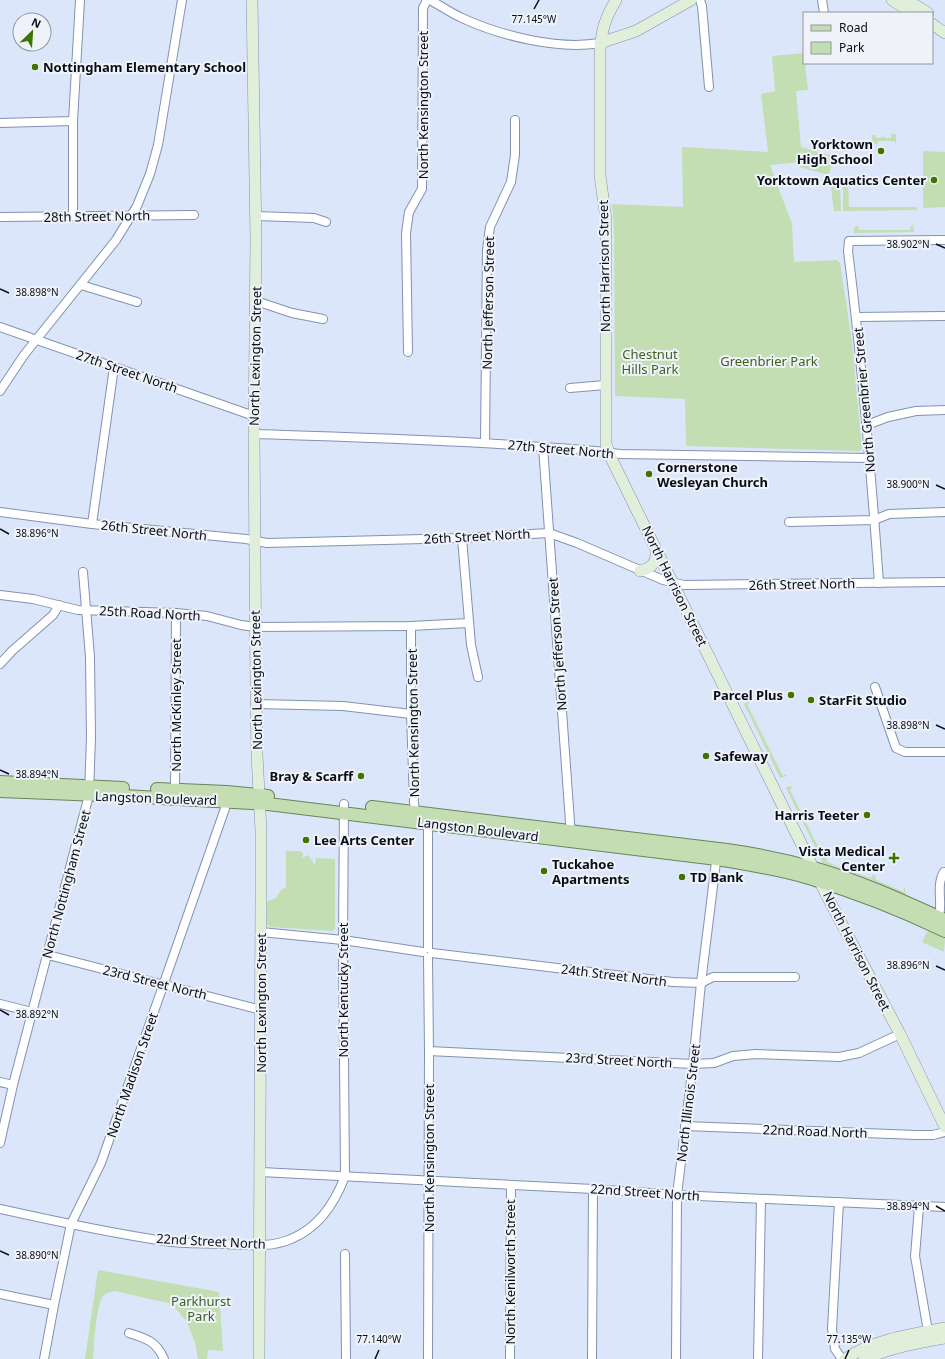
<svg xmlns="http://www.w3.org/2000/svg" width="945" height="1359" viewBox="0 0 945 1359" font-family="'Noto Sans',sans-serif">
  <style>
    .green { fill: #c3deb3 }
    .lines { fill: none; stroke-linecap: round; stroke-linejoin: round }
    .street-casing { stroke: #8193b0; stroke-width: 10 }
    .secondary-casing { stroke: #8193b0; stroke-width: 12 }
    .primary-casing { stroke: #68865b; stroke-width: 14 }
    .street { stroke: #fff; stroke-width: 8 }
    .secondary { stroke: #e1eed9; stroke-width: 11 }
    .primary { stroke: #c4ddb3; stroke-width: 12 }
    .ticks { fill: none; stroke: #070d17; stroke-width: 1.5 }
    .poi-dot { fill: #3f7400; stroke: #eff3f9; stroke-width: 1.5 }
    .labels { text-anchor: middle; dominant-baseline: central; stroke-width: 4; stroke-linejoin: round; paint-order: stroke }
    .poi-label { font-size: 13px; font-weight: bold; fill: #070d17; stroke: #eff3f9; text-anchor: start }
    .street-label { font-size: 13px; fill: #070d17; stroke: #eff3f9 }
    .park-label { font-size: 13px; fill: #3c621e; stroke: #eff3f9 }
    .ticks-label { font-size: 10px; text-anchor: middle; fill: #070d17; stroke: #eff3f9; stroke-width: 4; stroke-linejoin: round; paint-order: stroke }
  </style>
  <rect width="100%" height="100%" fill="#dbe6fa"/>
  <g class="green">
    <polygon points="804,53 804,63 805,63 808,90 796,91 801,147 833,156 829,175 800,167 801,162 770,165 792,224 794,262 837,260 840,263 852,342 862,449 859,451 686,446 685,399 615,396 614,227 612,204 683,207 682,147 768,152 761,94 775,91 772,56"/>
    <polygon points="891,134 896,134 896,143 895,143 895,141 878,141 877,144 872,143 872,135 875,135 876,138 881,138 881,137 884,137 885,138 891,138"/>
    <polygon points="923,151 945,152 945,207 923,208"/>
    <polygon points="830,181 840,182 841,211 834,211"/>
    <polygon points="843,183 848,183 849,207 917,207 917,210 843,211"/>
    <polygon points="913,225 914,232 854,233 854,228 857,226 858,226 859,230 910,230 911,226"/>
    <polygon points="750,700 751,701 747,704 783,776 786,774 787,776 780,778 744,704"/>
    <polygon points="788,786 793,787 790,790 822,855 826,852 828,855 826,861 840,868 871,878 873,875 875,875 876,880 904,892 904,888 905,887 905,895 870,879 823,863 786,788"/>
    <polygon points="286,851 301,851 303,854 302,858 308,855 315,865 316,858 335,859 335,928 333,931 270,927 267,924 266,902 276,898 282,889 286,888"/>
    <polygon points="929,930 945,938 944,952 922,942 926,934"/>
    <path d="M98,1270L219,1292L223,1351L208,1350L207,1359H198L195,1343L187,1322L172,1304L115,1291C110,1292 106,1293 103,1296C96,1306 94,1345 93,1359H85Z"/>
  </g>
  <g class="lines">
    <defs>
      <g id="street">
        <path d="M430,0C441,6 451,13 462,18C501,36 558,50 600,43"/>
        <polyline points="700,0 702,6 709,87"/>
        <polyline points="822,0 824,13"/>
        <polyline points="0,123 73,121"/>
        <polyline points="73,216 73,121 80,0"/>
        <polyline points="256,216 314,218 326,222"/>
        <polyline points="0,217 194,215"/>
        <polyline points="81,285 137,302"/>
        <polyline points="256,301 292,313 323,319"/>
        <polyline points="856,317 945,316"/>
        <polyline points="0,327 254,416"/>
        <polyline points="408,352 406,233 409,212 422,189 423,8 427,0"/>
        <polyline points="570,388 605,385"/>
        <polyline points="0,391 24,355 116,240 137,206 150,174 158,145 182,0"/>
        <polyline points="867,425 888,417 916,411 945,410"/>
        <path d="M254,434C345,437 436,439 527,446C558,448 589,449 620,454L869,458"/>
        <polyline points="485,443 487,250 490,227 511,182 515,155 515,120"/>
        <polyline points="543,447 571,836"/>
        <polyline points="0,512 92,524 246,539 267,543 462,538 549,533 577,543 663,580 684,585 945,582"/>
        <polyline points="789,522 874,520 889,514 945,512"/>
        <polyline points="92,524 114,367"/>
        <polyline points="462,538 471,645 478,677"/>
        <path d="M879,583C871,472 862,361 848,251L849,241L945,240"/>
        <polyline points="0,595 33,599 78,610 176,613 207,616 241,625 255,627 411,626 468,623"/>
        <polyline points="411,626 411,714 414,801 415,816"/>
        <polyline points="0,664 12,651 53,615 59,605"/>
        <polyline points="875,687 896,748 905,752 945,752"/>
        <polyline points="256,704 343,706 411,714"/>
        <polyline points="175,794 176,613"/>
        <path d="M938,920C944,905 935,886 944,872L945,873"/>
        <polyline points="261,932 343,940 423,952"/>
        <polyline points="428,948 428,819"/>
        <polyline points="432,953 673,982 701,983 713,977 795,977"/>
        <polyline points="48,955 261,1010"/>
        <polyline points="428,957 429,1051 428,1359"/>
        <polyline points="0,1004 32,1012"/>
        <polyline points="429,1051 693,1064 714,1063 733,1056 756,1054 839,1057 859,1053 900,1034"/>
        <polyline points="0,1082 13,1085"/>
        <polyline points="685,1126 916,1135 933,1135 945,1132"/>
        <polyline points="0,1143 13,1085 89,795 91,737 90,657 83,572"/>
        <polyline points="261,1172 593,1189 677,1195 945,1207"/>
        <polyline points="839,1202 832,1329 835,1349 842,1359"/>
        <polyline points="919,1207 915,1256 929,1337"/>
        <path d="M0,1209C54,1221 109,1233 164,1241C184,1244 205,1243 225,1244C247,1245 271,1248 291,1239C318,1228 335,1203 345,1176L343,940L344,804"/>
        <polyline points="345,1254 346,1359"/>
        <polyline points="0,1294 54,1305"/>
        <path d="M129,1333C147,1339 156,1341 164,1359"/>
        <polyline points="44,1359 54,1305 71,1224 101,1163 229,797"/>
        <polyline points="510,1359 511,1186"/>
        <polyline points="592,1359 593,1189"/>
        <polyline points="676,1359 677,1195 693,1064 701,983 717,854"/>
        <polyline points="758,1359 761,1199"/>
      </g>
      <g id="secondary">
        <polyline points="252,0 256,239 254,434 256,688 257,755 261,831 261,898 259,1359"/>
        <path d="M616,0C605,19 602,28 600,50V176L606,219V444L612,460L827,896L900,1034L945,1127"/>
        <polyline points="892,0 913,13"/>
        <polyline points="907,0 928,13"/>
        <polyline points="932,24 945,33"/>
        <polyline points="600,43 636,31 691,0"/>
        <path d="M640,571C653,568 657,562 656,549"/>
        <path d="M845,1359C875,1339 910,1335 945,1328"/>
        <path d="M864,1359C890,1348 917,1343 945,1338"/>
      </g>
      <g id="primary">
        <polyline points="0,782 123,788"/>
        <polyline points="157,789 227,792 268,796"/>
        <path d="M0,791L124,796L268,804L717,859C748,864 779,869 809,878C856,892 901,910 945,931"/>
        <path d="M372,807L727,850C777,857 826,869 872,888C897,898 921,909 945,920"/>
      </g>
    </defs>
    <use href="#street" class="street-casing"/>
    <use href="#secondary" class="secondary-casing"/>
    <use href="#primary" class="primary-casing"/>
    <use href="#street" class="street"/>
    <use href="#secondary" class="secondary"/>
    <use href="#primary" class="primary"/>
  </g>
  <path class="ticks" d="M534,9L539,0M936,244L945,248M0,289L9,293M936,485L945,489M0,529L9,534M936,725L945,729M0,770L9,774M936,966L945,970M0,1010L9,1015M936,1206L945,1211M0,1251L9,1255M375,1359L379,1350M845,1359L849,1350"/>
  <g class="poi-dot">
    <circle cx="35" cy="67" r="4"/>
    <circle cx="881" cy="151" r="4"/>
    <circle cx="934" cy="180" r="4"/>
    <circle cx="649" cy="474" r="4"/>
    <circle cx="791" cy="695" r="4"/>
    <circle cx="811" cy="700" r="4"/>
    <circle cx="706" cy="756" r="4"/>
    <circle cx="361" cy="776" r="4"/>
    <circle cx="867" cy="815" r="4"/>
    <circle cx="306" cy="840" r="4"/>
    <path d="M892 852h4v4h4v4h-4v4h-4v-4h-4v-4h4z"/>
    <circle cx="544" cy="871" r="4"/>
    <circle cx="682" cy="877" r="4"/>
  </g>
  <g class="labels">
    <g class="poi-label">
      <text x="43" y="67">Nottingham Elementary School</text>
      <text x="873" y="144" text-anchor="end">Yorktown<tspan x="873" dy="15">High School</tspan></text>
      <text x="926" y="180" text-anchor="end">Yorktown Aquatics Center</text>
      <text x="657" y="467">Cornerstone<tspan x="657" dy="15">Wesleyan Church</tspan></text>
      <text x="783" y="695" text-anchor="end">Parcel Plus</text>
      <text x="819" y="700">StarFit Studio</text>
      <text x="714" y="756">Safeway</text>
      <text x="353" y="776" text-anchor="end">Bray &amp; Scarff</text>
      <text x="859" y="815" text-anchor="end">Harris Teeter</text>
      <text x="314" y="840">Lee Arts Center</text>
      <text x="885" y="851" text-anchor="end">Vista Medical<tspan x="885" dy="15">Center</tspan></text>
      <text x="552" y="864">Tuckahoe<tspan x="552" dy="15">Apartments</tspan></text>
      <text x="690" y="877">TD Bank</text>
    </g>
    <g class="street-label">
      <text transform="translate(423 105) rotate(-90)">North Kensington Street</text>
      <text transform="translate(97 216) rotate(-1)">28th Street North</text>
      <text transform="translate(604 266) rotate(-91)">North Harrison Street</text>
      <text transform="translate(488 303) rotate(-89)">North Jefferson Street</text>
      <text transform="translate(255 356) rotate(-89)">North Lexington Street</text>
      <text transform="translate(127 371) rotate(19)">27th Street North</text>
      <text transform="translate(864 400) rotate(-95)">North Greenbrier Street</text>
      <text transform="translate(561 449) rotate(5)">27th Street North</text>
      <text transform="translate(154 530) rotate(6)">26th Street North</text>
      <text transform="translate(477 536) rotate(-3)">26th Street North</text>
      <text transform="translate(802 584) rotate(-1)">26th Street North</text>
      <text transform="translate(675 586) rotate(64)">North Harrison Street</text>
      <text transform="translate(150 613) rotate(3)">25th Road North</text>
      <text transform="translate(557 644) rotate(-94)">North Jefferson Street</text>
      <text transform="translate(256 680) rotate(-91)">North Lexington Street</text>
      <text transform="translate(176 705) rotate(-90)">North McKinley Street</text>
      <text transform="translate(413 723) rotate(-91)">North Kensington Street</text>
      <text transform="translate(156 798) rotate(2)">Langston Boulevard</text>
      <text transform="translate(478 829) rotate(7)">Langston Boulevard</text>
      <text transform="translate(66 884) rotate(-75)">North Nottingham Street</text>
      <text transform="translate(857 951) rotate(63)">North Harrison Street</text>
      <text transform="translate(614 975) rotate(7)">24th Street North</text>
      <text transform="translate(155 982) rotate(14)">23rd Street North</text>
      <text transform="translate(343 990) rotate(-90)">North Kentucky Street</text>
      <text transform="translate(261 1003) rotate(-90)">North Lexington Street</text>
      <text transform="translate(619 1060) rotate(3)">23rd Street North</text>
      <text transform="translate(132 1075) rotate(-71)">North Madison Street</text>
      <text transform="translate(688 1103) rotate(-83)">North Illinois Street</text>
      <text transform="translate(815 1131) rotate(2)">22nd Road North</text>
      <text transform="translate(429 1158) rotate(-90)">North Kensington Street</text>
      <text transform="translate(645 1192) rotate(4)">22nd Street North</text>
      <text transform="translate(211 1241) rotate(3)">22nd Street North</text>
      <text transform="translate(510 1272) rotate(-90)">North Kenilworth Street</text>
    </g>
    <g class="park-label">
      <text x="650" y="354">Chestnut<tspan x="650" dy="15">Hills Park</tspan></text>
      <text x="769" y="361">Greenbrier Park</text>
      <text x="201" y="1301">Parkhurst<tspan x="201" dy="15">Park</tspan></text>
    </g>
  </g>
  <g class="ticks-label">
    <text x="534" y="23">77.145°W</text>
    <text x="908" y="248">38.902°N</text>
    <text x="37" y="296">38.898°N</text>
    <text x="908" y="488">38.900°N</text>
    <text x="37" y="537">38.896°N</text>
    <text x="908" y="729">38.898°N</text>
    <text x="37" y="778">38.894°N</text>
    <text x="908" y="969">38.896°N</text>
    <text x="37" y="1018">38.892°N</text>
    <text x="908" y="1210">38.894°N</text>
    <text x="37" y="1259">38.890°N</text>
    <text x="379" y="1343">77.140°W</text>
    <text x="849" y="1343">77.135°W</text>
  </g>
  <rect x="803" y="12" width="130" height="52" fill="#eff3f9" stroke="#92979f"/>
  <rect x="811" y="25" width="20" height="6" fill="#c4ddb3" stroke="#92979f"/>
  <text x="839" y="32" font-size="12" fill="#070d17">Road</text>
  <rect x="811" y="42" width="20" height="12" fill="#c3deb3" stroke="#92979f"/>
  <text x="839" y="52" font-size="12" fill="#070d17">Park</text>
  <g transform="translate(32 32) rotate(25)"><circle r="19" fill="#eff3f9" stroke="#92979f"/>
  <path d="M0-3L7 15L0 10L-7 15Z" fill="#3f7400"/>
  <text y="-6" font-size="11" font-weight="bold" text-anchor="middle" fill="#070d17">N</text>
  </g>
</svg>
